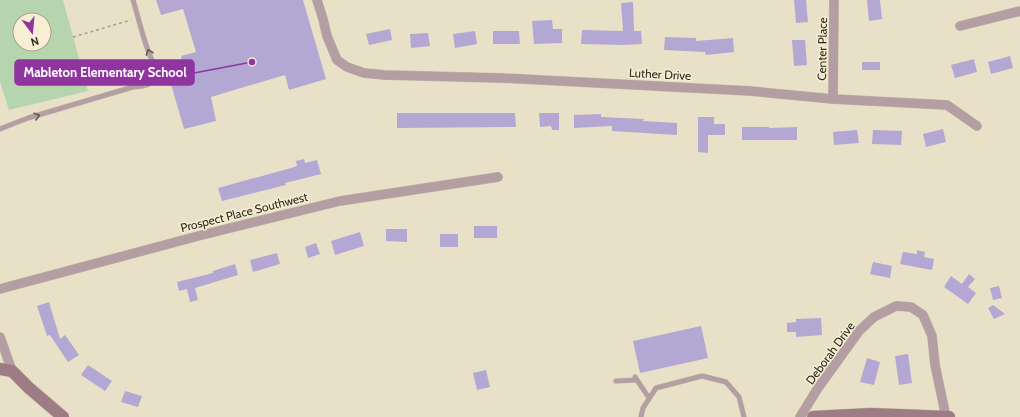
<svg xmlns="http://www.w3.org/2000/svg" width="1020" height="417" viewBox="0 0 1020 417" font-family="Cabin,sans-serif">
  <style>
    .green { fill: #b6d5af; fill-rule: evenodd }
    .building { fill: #b3a8d3 }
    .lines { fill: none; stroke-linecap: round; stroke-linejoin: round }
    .lane-casing { stroke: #c3bca6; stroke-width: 5.5 }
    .street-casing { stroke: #c3bca6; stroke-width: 10 }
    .secondary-casing { stroke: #c3bca6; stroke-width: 13 }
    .path { stroke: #a59f8a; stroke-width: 1.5; stroke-dasharray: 3 3; stroke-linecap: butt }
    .lane { stroke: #b49da3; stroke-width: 4.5 }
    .street { stroke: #b49da3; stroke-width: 9 }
    .secondary { stroke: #9d7c85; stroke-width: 12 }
    .oneway { stroke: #635854 }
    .labels { text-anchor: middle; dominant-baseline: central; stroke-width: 3; stroke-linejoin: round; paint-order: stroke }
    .street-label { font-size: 12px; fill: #2d2a20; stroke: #f7eed4 }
    .leader { fill: none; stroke: #9035a0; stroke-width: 1.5 }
    .callout-dot { fill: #9035a0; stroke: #f7eed4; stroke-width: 1.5 }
    .callout { fill: #9035a0; stroke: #9035a0; stroke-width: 1.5 }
    .callout-label { font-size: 13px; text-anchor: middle; font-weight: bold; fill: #fff }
  </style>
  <rect width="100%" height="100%" fill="#e9e1c7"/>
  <path class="green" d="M0,0H63L88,91L9,110L0,82ZM20,20H44V44H20Z"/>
  <g class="building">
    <polygon points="156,0 303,0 326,79 289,90 285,75 211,97 216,121 184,129 168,74 184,68 181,56 196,52 183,9 161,15"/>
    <polygon points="794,0 806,0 808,22 796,23"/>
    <polygon points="867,0 880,0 882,19 869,21"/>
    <polygon points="633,2 634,31 641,31 642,44 623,45 581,44 582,30 623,31 621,3"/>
    <polygon points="552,20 553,29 562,29 562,43 534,44 532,21"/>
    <polygon points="390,29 392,40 369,45 366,34"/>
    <polygon points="475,31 477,44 455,48 453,34"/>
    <polygon points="493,31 519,31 520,44 493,44"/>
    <polygon points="428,33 430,46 411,48 410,34"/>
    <polygon points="665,37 696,38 696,41 733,38 734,52 706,55 705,52 664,50"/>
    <polygon points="792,40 805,40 807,65 794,66"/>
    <polygon points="1010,56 1013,68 991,74 988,62"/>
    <polygon points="974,59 977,72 955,78 951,65"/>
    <rect x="862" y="62" width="18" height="8"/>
    <polygon points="397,113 515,113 516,127 397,128"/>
    <polygon points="539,113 559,113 559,130 552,130 551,126 540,127"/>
    <polygon points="601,114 601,117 644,119 643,121 677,123 677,135 612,131 612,126 574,128 574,115"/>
    <polygon points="698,117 714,117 714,124 725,124 725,135 708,135 708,153 698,152"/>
    <polygon points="742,127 769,127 769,128 797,127 797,140 742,140"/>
    <polygon points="943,129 946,142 926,147 923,134"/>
    <polygon points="857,130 859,143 834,145 833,132"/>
    <polygon points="873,130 902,131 901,145 872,144"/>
    <polygon points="304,159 305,163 317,160 321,174 285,183 286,185 222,201 218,188 291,168 297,166 296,161"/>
    <rect x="474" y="226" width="23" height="12"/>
    <polygon points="386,229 407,229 407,242 386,241"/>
    <polygon points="360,232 364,246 335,255 331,241"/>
    <rect x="440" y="234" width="18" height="13"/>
    <polygon points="316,243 320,254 308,258 305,247"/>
    <polygon points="917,250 925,252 924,257 934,259 932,270 900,264 903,252 917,254"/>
    <polygon points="277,253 280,264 253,272 250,260"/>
    <polygon points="873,262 892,266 890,278 870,274"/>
    <polygon points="235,264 238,275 195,288 198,300 190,302 187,289 179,291 177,282 213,273 213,271"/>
    <polygon points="969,274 975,279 968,287 976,293 968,304 944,287 951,276 962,284"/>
    <polygon points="999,286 1002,298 993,300 990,288"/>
    <polygon points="49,302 60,339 65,335 79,355 68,362 50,335 47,336 37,306"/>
    <polygon points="993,305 1005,314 994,319 988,308"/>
    <polygon points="821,318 822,335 796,337 796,332 787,332 787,323 796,322 796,319"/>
    <polygon points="701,326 708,358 640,373 633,341"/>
    <polygon points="908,354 912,383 899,385 895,356"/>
    <polygon points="867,358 880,362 874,385 860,382"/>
    <polygon points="88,365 112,381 105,391 81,375"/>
    <polygon points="486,370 490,387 477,390 473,373"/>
    <polygon points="125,391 142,396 138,407 121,402"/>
  </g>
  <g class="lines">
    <defs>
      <g id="lane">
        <path d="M0,129L28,118L133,87C143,86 153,86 156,75C158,68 153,63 151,58C143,40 139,19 133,0"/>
        <polyline points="635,377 649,398"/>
        <polyline points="616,381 637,380"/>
        <polyline points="641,417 643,408 656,388 702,376 726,382 739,397 744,417"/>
      </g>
      <g id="street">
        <polyline points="317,0 323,19 327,36 337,60 347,67 364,73 385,75 501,78 750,91 833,99 947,105 977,126"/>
        <polyline points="960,26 1020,11"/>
        <polyline points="833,99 834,0"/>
        <polyline points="0,289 202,235 340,201 498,177"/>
        <polyline points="0,337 12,371"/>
        <polyline points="800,417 818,388 859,331 874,317 896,306 911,307 923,315 932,336 935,365 946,417"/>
      </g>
      <g id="secondary">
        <polyline points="0,369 12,371 29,388 63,417"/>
        <polyline points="813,417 871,414 949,417"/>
      </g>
    </defs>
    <use href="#lane" class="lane-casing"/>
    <use href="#street" class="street-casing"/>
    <use href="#secondary" class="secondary-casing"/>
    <polyline class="path" points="73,37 131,20"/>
    <use href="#lane" class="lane"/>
    <use href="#street" class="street"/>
    <use href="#secondary" class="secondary"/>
  </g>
  <defs><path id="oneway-chevron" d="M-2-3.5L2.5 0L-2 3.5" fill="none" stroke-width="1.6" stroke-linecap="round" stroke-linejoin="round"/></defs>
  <g class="oneway">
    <use href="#oneway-chevron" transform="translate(149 52) rotate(-109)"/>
    <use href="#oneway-chevron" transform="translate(37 116) rotate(-16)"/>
  </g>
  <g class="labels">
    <g class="street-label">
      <text transform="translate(822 49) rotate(-89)">Center Place</text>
      <text transform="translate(660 74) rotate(3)">Luther Drive</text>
      <text transform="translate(244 212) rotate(-14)">Prospect Place Southwest</text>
      <text transform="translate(830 353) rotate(-54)">Deborah Drive</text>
    </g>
  </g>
  <path class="leader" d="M252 62L194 73"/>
  <circle class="callout-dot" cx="252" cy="62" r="4"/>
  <rect class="callout" x="15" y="60" width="179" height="25" rx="4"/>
  <g class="callout-label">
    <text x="105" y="77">Mableton Elementary School</text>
  </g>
  <g transform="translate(32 32) rotate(164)"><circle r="19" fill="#f7eed4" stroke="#a6a08c"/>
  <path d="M0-3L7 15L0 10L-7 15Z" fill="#9035a0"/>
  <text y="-6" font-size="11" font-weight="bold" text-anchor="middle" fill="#2d2a20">N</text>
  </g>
</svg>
